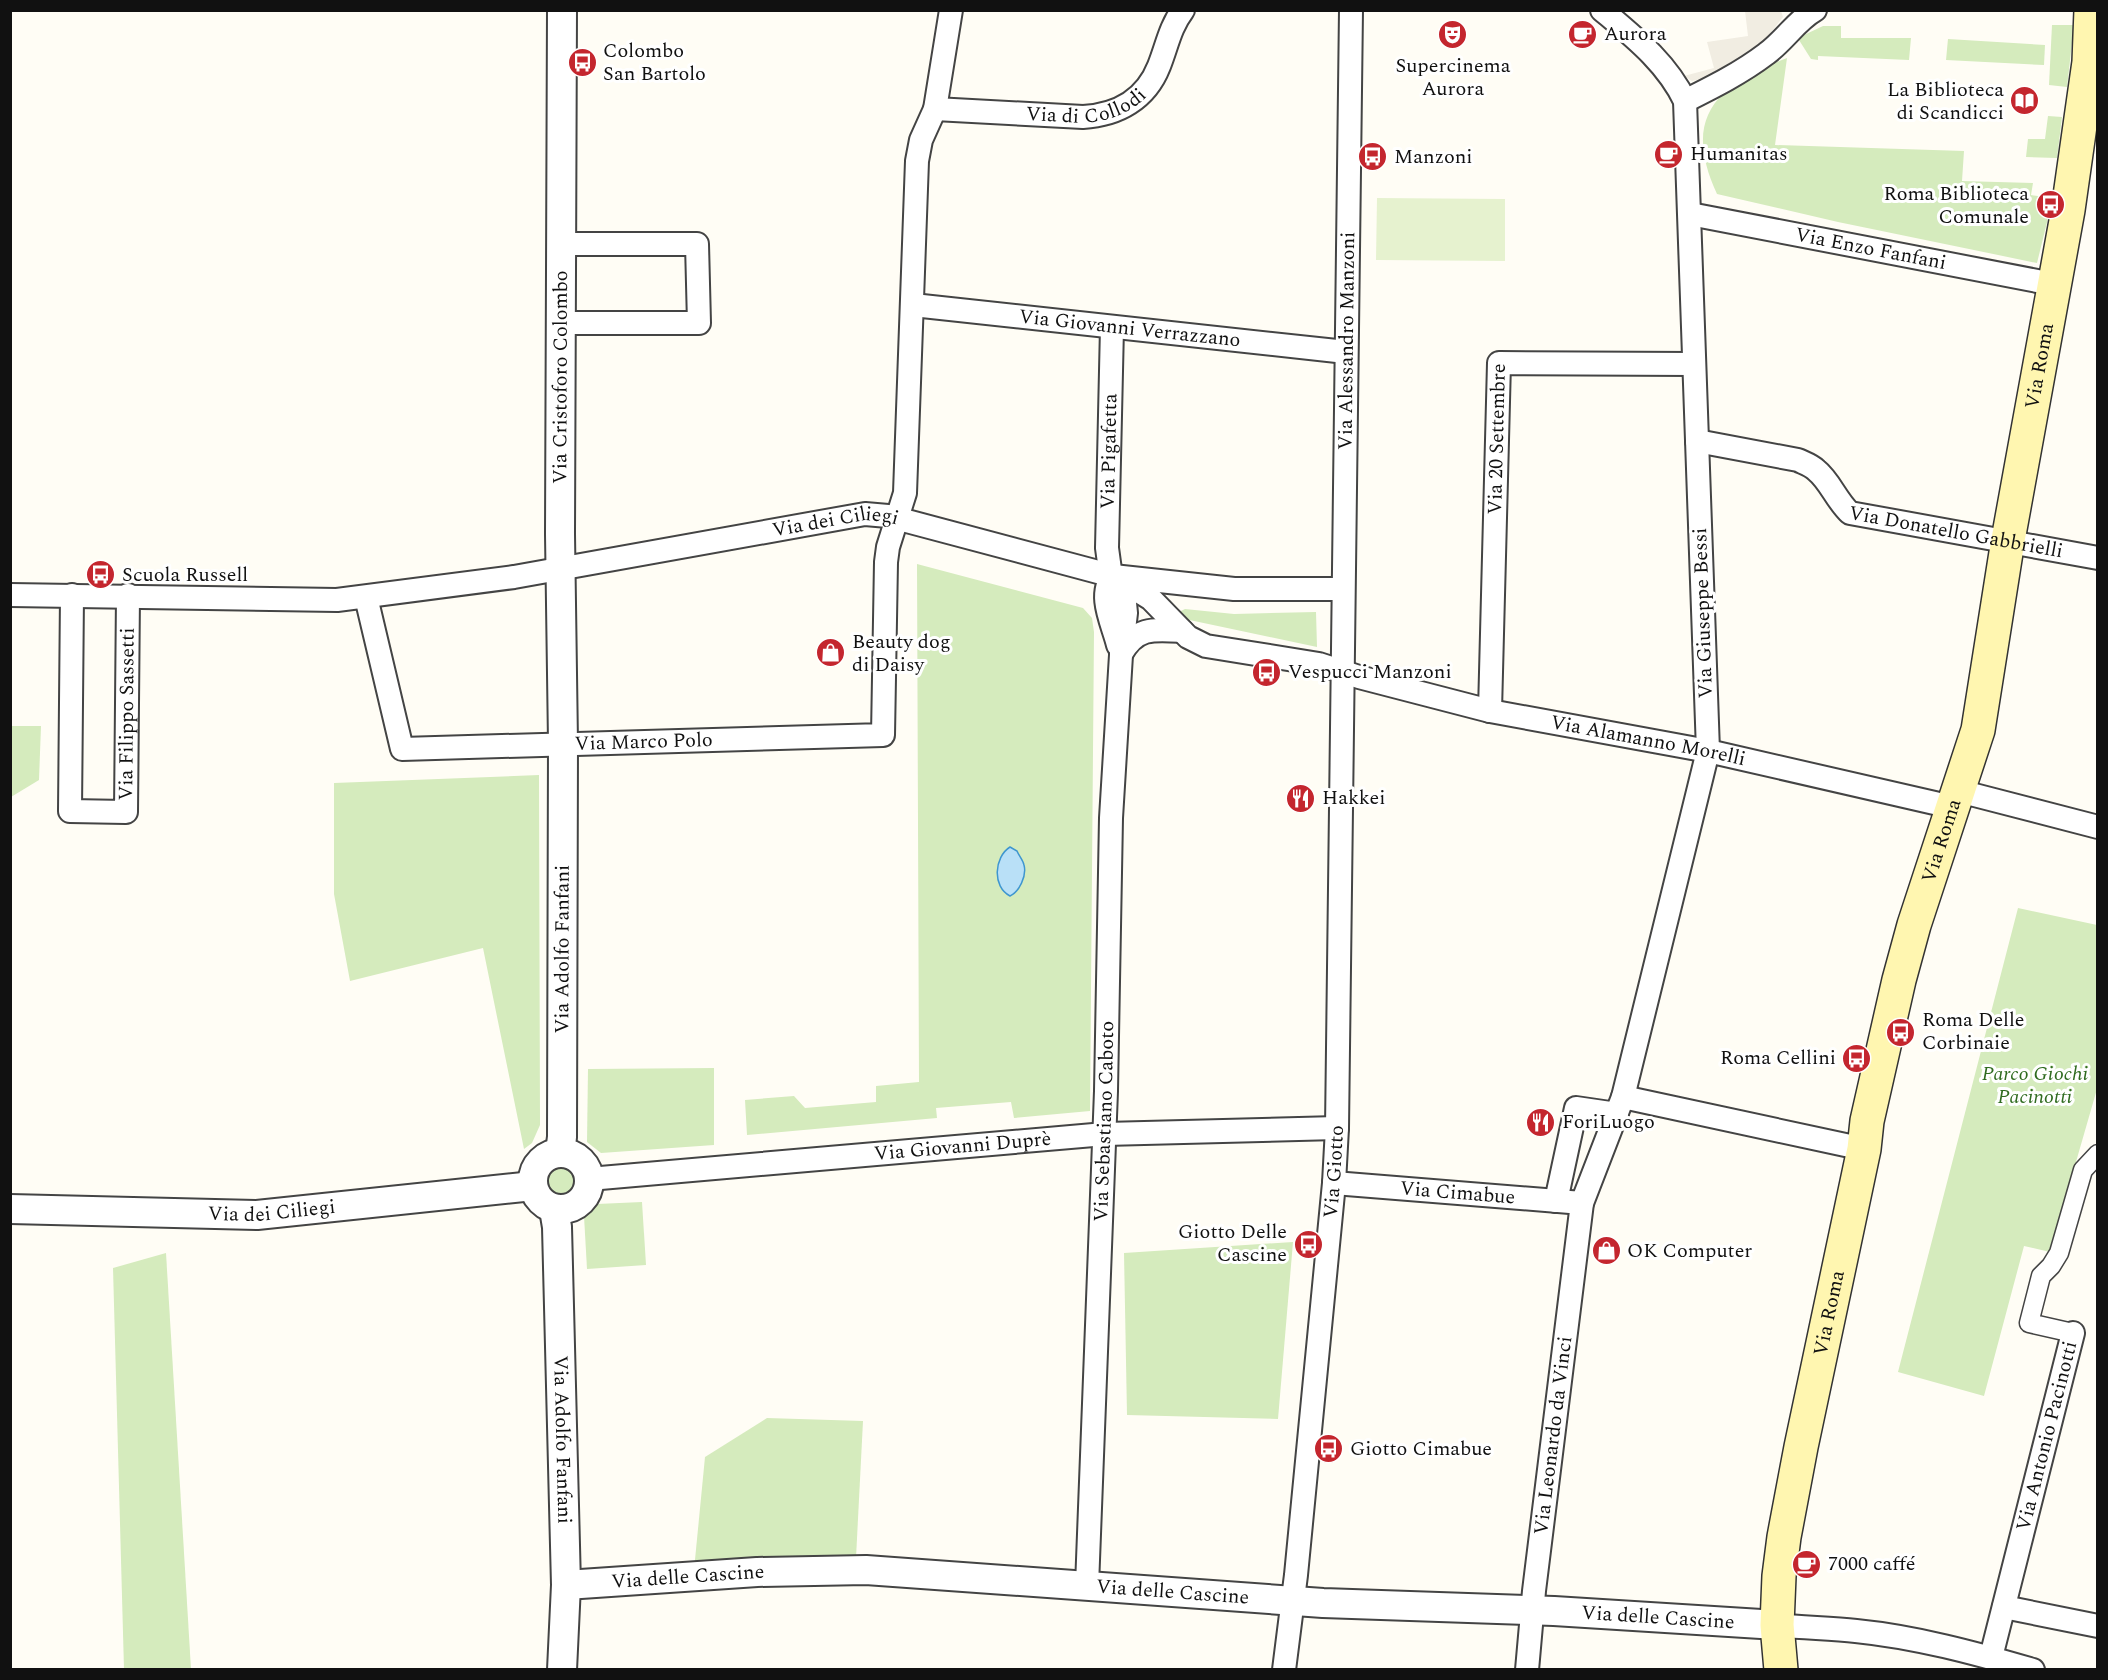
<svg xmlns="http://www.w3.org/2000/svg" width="2108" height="1680" viewBox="0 0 2108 1680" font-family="Spectral,serif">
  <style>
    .green { fill: #d5ebbd; fill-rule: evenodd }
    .pitch { fill: #e6f2cf }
    .plaza { fill: #f1ede2 }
    .water { fill: #b9e0f7; stroke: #3f96cf; stroke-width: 1.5 }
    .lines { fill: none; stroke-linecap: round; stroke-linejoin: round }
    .pedestrian-casing { stroke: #444; stroke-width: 21 }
    .minor-casing { stroke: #444; stroke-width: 26 }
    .tertiary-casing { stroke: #444; stroke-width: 32 }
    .secondary-casing { stroke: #333; stroke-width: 36 }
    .pedestrian { stroke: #fff; stroke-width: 18 }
    .minor { stroke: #fff; stroke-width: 22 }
    .tertiary { stroke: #fff; stroke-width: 28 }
    .secondary { stroke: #fff6b0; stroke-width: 33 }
    .labels { text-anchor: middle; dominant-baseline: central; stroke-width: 6; stroke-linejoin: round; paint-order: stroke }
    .poi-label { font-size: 20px; fill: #111; stroke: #fff; text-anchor: start }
    .street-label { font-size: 20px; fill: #111; stroke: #fff }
    .park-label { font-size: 20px; font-style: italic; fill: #2f6b1f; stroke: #fff }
  </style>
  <rect width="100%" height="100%" fill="#fffdf5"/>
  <g class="green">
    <polygon points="2052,25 2074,25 2067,87 2049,85"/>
    <polygon points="1823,26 1841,26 1841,38 1911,38 1909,60 1818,56 1818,60 1811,59 1799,40 1804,35"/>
    <polygon points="1948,39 2045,45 2044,65 1946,60"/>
    <path d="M1787,58L1775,145L1964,151L1962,181L2033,183L2031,195L2053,198L2037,263L1838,222L1717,194C1682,118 1715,85 1787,58Z"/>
    <polygon points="2048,116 2062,117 2057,158 2026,157 2028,139 2045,139"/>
    <path d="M917,564L1083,608L1092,618L1094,632L1090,1111L1014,1118L1011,1102L936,1108L937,1118L747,1135L745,1100L794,1096L805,1108L876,1102V1086L919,1082ZM1005,851H1017C1025,874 1027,869 1016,892L1003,888C995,874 998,865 1005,851Z"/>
    <polygon points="1185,609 1234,614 1316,612 1317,647 1180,618 1181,611"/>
    <polygon points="11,726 41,726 39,780 11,797"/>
    <polygon points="539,775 540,1125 532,1143 524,1149 483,948 350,981 334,894 334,783"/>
    <polygon points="2018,908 2097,925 2097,1089 2050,1252 2024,1246 1984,1396 1898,1372"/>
    <polygon points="714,1068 714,1145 601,1153 587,1142 588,1069"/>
    <circle cx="560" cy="1181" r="15"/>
    <polygon points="642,1202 646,1265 587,1269 584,1216 597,1204"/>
    <polygon points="1293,1242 1278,1419 1127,1415 1124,1253"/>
    <polygon points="166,1253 191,1669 124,1669 113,1268"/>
    <polygon points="767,1418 863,1421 856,1558 694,1570 705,1457"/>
  </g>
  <polygon class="pitch" points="1377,198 1505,199 1505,261 1376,260"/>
  <polygon class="plaza" points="1745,11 1781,11 1783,17 1761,45 1715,76 1692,81 1684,76 1714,68 1707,42 1748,36"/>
  <path class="water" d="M1010,847L1017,851C1019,856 1023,860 1024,865C1027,876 1019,892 1010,896C992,887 994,857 1010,847Z"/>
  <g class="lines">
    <defs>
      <polyline id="pedestrian" points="2073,1333 2029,1323 2041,1276 2051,1266 2059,1253 2083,1170 2098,1154"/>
      <g id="minor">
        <path d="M1685,101C1713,87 1741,73 1766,54C1784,41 1797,20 1815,10"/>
        <path id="s1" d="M935,109L1083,117C1118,115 1146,99 1159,66C1167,46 1170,27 1183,10"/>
        <path id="s2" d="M1690,214L2053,284"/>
        <path id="s3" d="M913,305L1346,352"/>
        <polyline points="561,323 699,323 697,244 562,244"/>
        <path id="s4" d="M1697,441L1798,460C1804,463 1811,465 1816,470C1830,481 1836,500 1850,513L2098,558"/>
        <path d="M1113,576C1097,595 1113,624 1118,645"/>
        <path id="s5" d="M1122,581L1151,599L1188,637L1206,646L1319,664L1359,677L1490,711L1708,751L1952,807"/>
        <path id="s6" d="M10,595L337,600L514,577L865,514L888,516L1113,576L1234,589H1343"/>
        <path id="s7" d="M72,595L70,811L126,812L128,595"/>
        <path id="s8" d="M366,597L402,749L883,735L886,562L888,547L905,493L917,161L921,140L935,109L951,10"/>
        <path d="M1121,654C1136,627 1153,629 1182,631"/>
        <path id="s9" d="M1490,711L1499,363L1694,364"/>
        <polyline points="1959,791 2098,827"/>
        <polyline points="1623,1097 1864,1149"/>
        <path id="s10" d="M589,1179L1105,1134L1337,1128"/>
        <path id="s11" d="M1334,1183L1582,1203"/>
        <polyline points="1556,1201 1576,1108 1617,1114"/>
        <path id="s12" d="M1087,1586L1106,1091L1111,818L1121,655L1126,613L1124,593L1110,570L1107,548L1112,327"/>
        <polyline points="2004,1607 2098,1626"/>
        <path d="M1777,1625C1804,1628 1830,1628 1856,1631C1916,1637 1975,1653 2033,1670"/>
        <path id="s13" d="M1991,1657L2073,1333"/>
        <path id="s14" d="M1284,1670L1296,1575L1334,1183L1337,1128L1351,10"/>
        <path id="s15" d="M1527,1670L1534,1591L1582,1203L1623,1097L1708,751L1685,101C1667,63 1634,37 1602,10"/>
      </g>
      <g id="tertiary">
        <path id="s16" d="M560,1153L562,1137L563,743L560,534L562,10"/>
        <circle cx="561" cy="1181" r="28"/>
        <path id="s17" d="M10,1209L257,1215L533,1186"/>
        <path id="s18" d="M554,1209L557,1227L566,1585L562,1670"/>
        <path id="s19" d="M566,1585L757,1572L866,1570L1323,1603L1554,1611L1777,1625"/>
      </g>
      <g id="secondary">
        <path id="s20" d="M1781,1670L1777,1625L1779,1576L1784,1537L1801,1447L1864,1149L1867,1121L1899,980L1914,925L1978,730L2008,540L2068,210L2089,62L2091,10"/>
      </g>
    </defs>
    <use href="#pedestrian" class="pedestrian-casing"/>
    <use href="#minor" class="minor-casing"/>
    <use href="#tertiary" class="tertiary-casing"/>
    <use href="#secondary" class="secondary-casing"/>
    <use href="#pedestrian" class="pedestrian"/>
    <use href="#minor" class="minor"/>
    <use href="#tertiary" class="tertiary"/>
    <use href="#secondary" class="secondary"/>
  </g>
  <defs>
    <symbol id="cafe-disc" viewBox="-11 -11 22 22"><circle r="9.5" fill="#c4262e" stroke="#fff"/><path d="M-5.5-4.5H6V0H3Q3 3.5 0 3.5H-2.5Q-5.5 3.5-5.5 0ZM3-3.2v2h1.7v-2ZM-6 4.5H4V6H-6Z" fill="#fff"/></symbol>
    <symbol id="theatre-disc" viewBox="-11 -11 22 22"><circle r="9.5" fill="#c4262e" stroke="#fff"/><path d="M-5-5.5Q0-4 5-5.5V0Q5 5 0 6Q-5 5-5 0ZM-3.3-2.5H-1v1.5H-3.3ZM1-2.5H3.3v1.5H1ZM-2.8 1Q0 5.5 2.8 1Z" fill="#fff"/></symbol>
    <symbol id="bus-disc" viewBox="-11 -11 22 22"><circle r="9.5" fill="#c4262e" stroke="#fff"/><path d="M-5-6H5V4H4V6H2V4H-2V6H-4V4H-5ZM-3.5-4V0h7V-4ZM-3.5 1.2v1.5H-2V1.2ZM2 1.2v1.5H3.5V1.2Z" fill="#fff"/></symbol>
    <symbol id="library-disc" viewBox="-11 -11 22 22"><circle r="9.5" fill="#c4262e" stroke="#fff"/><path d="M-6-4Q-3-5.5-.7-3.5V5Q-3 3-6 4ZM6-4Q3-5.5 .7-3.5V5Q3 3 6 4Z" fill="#fff"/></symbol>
    <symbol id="shop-disc" viewBox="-11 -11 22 22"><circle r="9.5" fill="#c4262e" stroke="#fff"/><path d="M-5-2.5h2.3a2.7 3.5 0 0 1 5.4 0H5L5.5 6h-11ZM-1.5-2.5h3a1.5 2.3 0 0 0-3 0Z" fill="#fff"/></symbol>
    <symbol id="restaurant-disc" viewBox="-11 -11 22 22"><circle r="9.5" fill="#c4262e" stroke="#fff"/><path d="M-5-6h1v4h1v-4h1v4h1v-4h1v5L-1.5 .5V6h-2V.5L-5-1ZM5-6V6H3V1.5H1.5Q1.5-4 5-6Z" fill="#fff"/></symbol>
  </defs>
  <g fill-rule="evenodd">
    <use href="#cafe-disc" x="1566" y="18" width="33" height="33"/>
    <use href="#theatre-disc" x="1436" y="18" width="33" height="33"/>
    <use href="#bus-disc" x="566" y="46" width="33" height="33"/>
    <use href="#library-disc" x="2008" y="84" width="33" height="33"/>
    <use href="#cafe-disc" x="1652" y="138" width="33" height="33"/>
    <use href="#bus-disc" x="1356" y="140" width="33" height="33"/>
    <use href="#bus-disc" x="2034" y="188" width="33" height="33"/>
    <use href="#bus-disc" x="84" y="558" width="33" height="33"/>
    <use href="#shop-disc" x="814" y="636" width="33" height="33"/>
    <use href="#bus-disc" x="1250" y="656" width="33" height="33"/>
    <use href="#restaurant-disc" x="1284" y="782" width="33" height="33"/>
    <use href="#bus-disc" x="1884" y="1016" width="33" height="33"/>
    <use href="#bus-disc" x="1840" y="1042" width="33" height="33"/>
    <use href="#restaurant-disc" x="1524" y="1106" width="33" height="33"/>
    <use href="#bus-disc" x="1292" y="1228" width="33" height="33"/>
    <use href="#shop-disc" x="1590" y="1234" width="33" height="33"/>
    <use href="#bus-disc" x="1312" y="1432" width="33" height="33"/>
    <use href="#cafe-disc" x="1790" y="1548" width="33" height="33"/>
  </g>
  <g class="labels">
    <g class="poi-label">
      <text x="1604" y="34">Aurora</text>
      <text x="603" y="51">Colombo<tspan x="603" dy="23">San Bartolo</tspan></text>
      <text x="1453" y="66" text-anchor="middle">Supercinema<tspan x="1453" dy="23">Aurora</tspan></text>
      <text x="2004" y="90" text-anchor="end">La Biblioteca<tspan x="2004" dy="23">di Scandicci</tspan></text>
      <text x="1690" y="154">Humanitas</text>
      <text x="1394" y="157">Manzoni</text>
      <text x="2029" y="194" text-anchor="end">Roma Biblioteca<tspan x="2029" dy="23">Comunale</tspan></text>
      <text x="122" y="575">Scuola Russell</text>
      <text x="852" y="642">Beauty dog<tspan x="852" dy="23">di Daisy</tspan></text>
      <text x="1288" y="672">Vespucci Manzoni</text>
      <text x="1322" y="798">Hakkei</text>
      <text x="1922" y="1020">Roma Delle<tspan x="1922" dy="23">Corbinaie</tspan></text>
      <text x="1836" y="1058" text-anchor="end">Roma Cellini</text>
      <text x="1562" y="1122">ForiLuogo</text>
      <text x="1287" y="1232" text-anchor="end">Giotto Delle<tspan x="1287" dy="23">Cascine</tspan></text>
      <text x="1627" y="1251">OK Computer</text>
      <text x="1350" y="1449">Giotto Cimabue</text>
      <text x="1828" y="1564">7000 caffé</text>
    </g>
    <g class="street-label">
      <text stroke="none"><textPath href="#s1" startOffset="153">Via di Collodi</textPath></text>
      <text stroke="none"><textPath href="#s2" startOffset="184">Via Enzo Fanfani</textPath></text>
      <text stroke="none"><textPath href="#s3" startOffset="218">Via Giovanni Verrazzano</textPath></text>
      <text stroke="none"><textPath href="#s14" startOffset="1332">Via Alessandro Manzoni</textPath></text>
      <text stroke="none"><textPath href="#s20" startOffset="1334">Via Roma</textPath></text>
      <text stroke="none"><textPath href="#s16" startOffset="776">Via Cristoforo Colombo</textPath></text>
      <text stroke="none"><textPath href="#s9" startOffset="272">Via 20 Settembre</textPath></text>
      <text stroke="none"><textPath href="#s12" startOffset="1140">Via Pigafetta</textPath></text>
      <text stroke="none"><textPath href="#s6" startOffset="832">Via dei Ciliegi</textPath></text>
      <text stroke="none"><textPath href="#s4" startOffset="286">Via Donatello Gabbrielli</textPath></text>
      <text transform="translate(1703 613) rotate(-92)">Via Giuseppe Bessi</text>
      <text stroke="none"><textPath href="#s7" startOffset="370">Via Filippo Sassetti</textPath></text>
      <text stroke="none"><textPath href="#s8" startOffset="398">Via Marco Polo</textPath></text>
      <text stroke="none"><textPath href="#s5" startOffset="560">Via Alamanno Morelli</textPath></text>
      <text stroke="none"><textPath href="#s20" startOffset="848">Via Roma</textPath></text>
      <text stroke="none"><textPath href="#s16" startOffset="204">Via Adolfo Fanfani</textPath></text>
      <text stroke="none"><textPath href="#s12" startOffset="465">Via Sebastiano Caboto</textPath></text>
      <text stroke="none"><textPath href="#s10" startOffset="375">Via Giovanni Duprè</textPath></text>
      <text stroke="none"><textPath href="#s14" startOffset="501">Via Giotto</textPath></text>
      <text stroke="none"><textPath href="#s11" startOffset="124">Via Cimabue</textPath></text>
      <text stroke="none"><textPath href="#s17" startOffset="262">Via dei Ciliegi</textPath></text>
      <text stroke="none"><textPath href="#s20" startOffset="362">Via Roma</textPath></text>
      <text stroke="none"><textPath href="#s15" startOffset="236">Via Leonardo da Vinci</textPath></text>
      <text stroke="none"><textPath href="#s13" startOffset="228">Via Antonio Pacinotti</textPath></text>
      <text stroke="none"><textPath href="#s18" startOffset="231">Via Adolfo Fanfani</textPath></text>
      <text stroke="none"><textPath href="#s19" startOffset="122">Via delle Cascine</textPath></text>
      <text stroke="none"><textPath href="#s19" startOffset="608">Via delle Cascine</textPath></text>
      <text stroke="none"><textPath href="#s19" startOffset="1094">Via delle Cascine</textPath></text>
    </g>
    <g class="park-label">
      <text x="2035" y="1074">Parco Giochi<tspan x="2035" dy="23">Pacinotti</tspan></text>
    </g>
  </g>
  <rect width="2108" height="1680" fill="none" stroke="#111111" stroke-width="24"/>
</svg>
